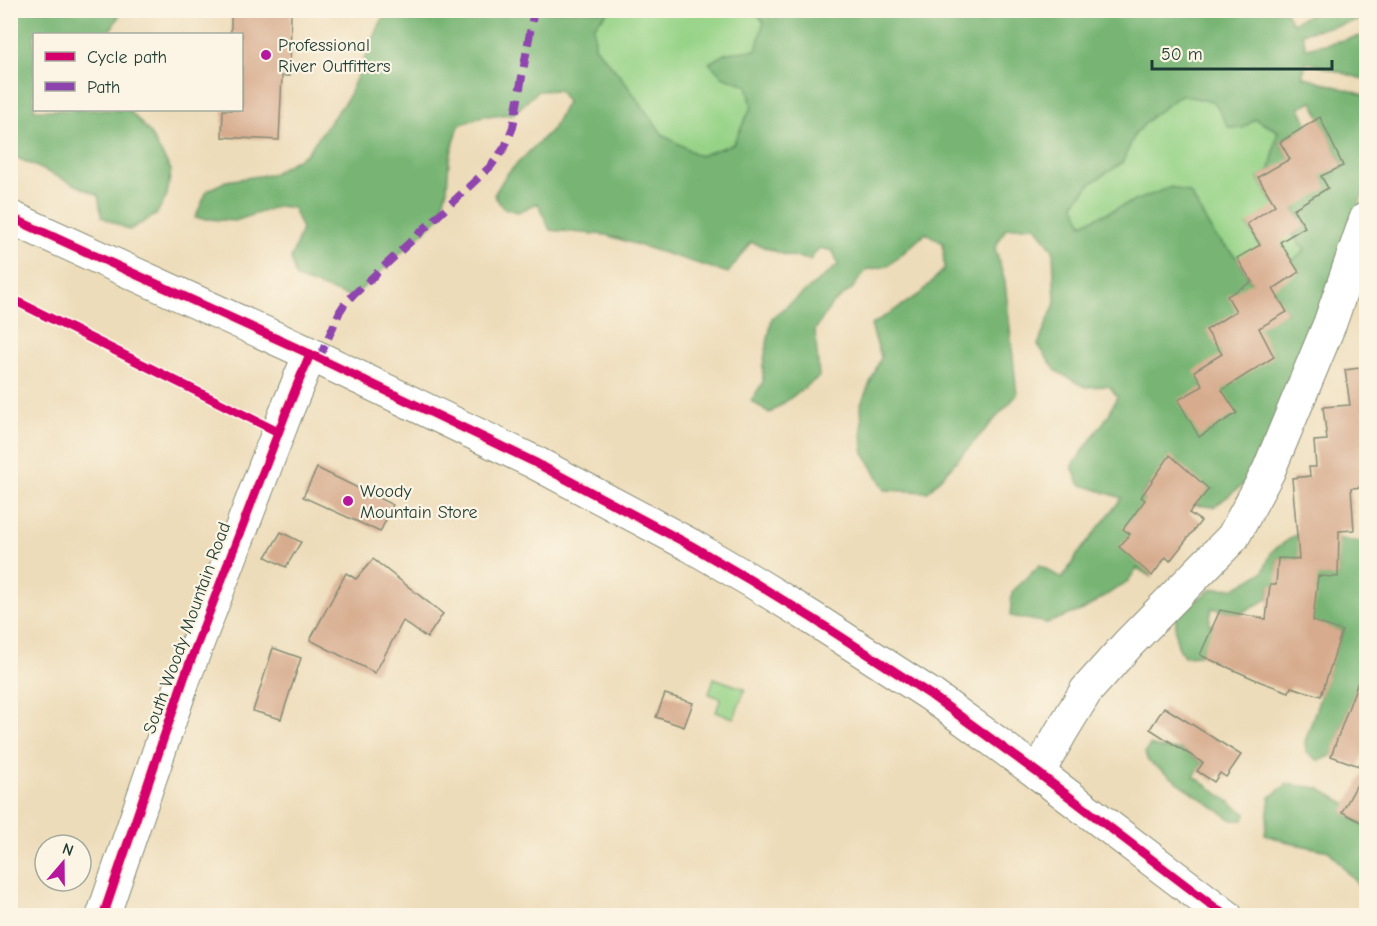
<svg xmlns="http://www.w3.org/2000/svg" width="1377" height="926" viewBox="0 0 1377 926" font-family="'Comic Neue',sans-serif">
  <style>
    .green { fill: #96d387; stroke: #5a885e; stroke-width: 1.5 }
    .forest { fill: #78b574; stroke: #4c7954; stroke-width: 1.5; fill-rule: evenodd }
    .building { fill: #d7ac8e }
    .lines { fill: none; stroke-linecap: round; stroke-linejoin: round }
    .minor-casing { stroke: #868c76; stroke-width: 35 }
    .major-casing { stroke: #868c76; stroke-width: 35 }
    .minor { stroke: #fff; stroke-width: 33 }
    .major { stroke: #fff; stroke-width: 33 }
    .quiet { stroke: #8e44ad; stroke-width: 8; stroke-dasharray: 15 8; stroke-linecap: butt }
    .cycleway-casing { stroke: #fcf5e5; stroke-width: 13 }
    .cycleway { stroke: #d6006c; stroke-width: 9 }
    .poi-dot { fill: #b5179e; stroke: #fcf5e5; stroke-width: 2 }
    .labels { text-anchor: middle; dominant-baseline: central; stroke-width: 4.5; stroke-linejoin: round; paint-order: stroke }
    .poi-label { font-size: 18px; fill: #1f3d34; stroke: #fcf5e5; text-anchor: start }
    .street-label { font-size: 18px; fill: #1f3d34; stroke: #fcf5e5 }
  </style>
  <rect width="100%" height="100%" fill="#fcf5e5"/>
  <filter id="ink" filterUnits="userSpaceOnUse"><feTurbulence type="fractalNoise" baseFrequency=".0167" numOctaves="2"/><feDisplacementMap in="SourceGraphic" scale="12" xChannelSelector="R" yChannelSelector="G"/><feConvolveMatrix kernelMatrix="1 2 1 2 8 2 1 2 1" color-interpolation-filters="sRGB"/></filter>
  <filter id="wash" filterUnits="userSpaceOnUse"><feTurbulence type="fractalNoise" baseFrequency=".008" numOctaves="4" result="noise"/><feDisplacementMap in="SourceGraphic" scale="24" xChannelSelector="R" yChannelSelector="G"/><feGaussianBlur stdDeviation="1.35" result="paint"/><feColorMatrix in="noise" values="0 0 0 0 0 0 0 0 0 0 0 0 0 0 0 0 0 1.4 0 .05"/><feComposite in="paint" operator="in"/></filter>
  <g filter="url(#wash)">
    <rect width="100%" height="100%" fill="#eddcb9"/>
    <g class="green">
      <polygon points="704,10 754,11 764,22 756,51 726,53 722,76 747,85 752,106 733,144 699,156 663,135 621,77 595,47 594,26 609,11"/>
      <polygon points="1181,95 1214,102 1220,111 1243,128 1255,119 1278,131 1270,170 1258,178 1293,235 1305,250 1292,262 1247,225 1279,275 1237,258 1214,235 1190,193 1129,203 1082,224 1074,204 1091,183 1122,163 1135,134 1152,116"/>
      <polygon points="714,678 745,689 734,718 716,712 721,698 709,694"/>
    </g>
    <g class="forest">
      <polygon points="11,10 119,11 119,16 108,34 34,34 34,110 129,110 149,132 171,170 167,195 156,215 129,230 102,217 98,195 11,155"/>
      <path d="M1285,10L1292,23L1317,11H1366V19L1302,33L1306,48L1366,35V80L1307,62L1302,76L1364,95L1366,88V184L1342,252L1254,476L1214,507L1176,503L1150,484L1141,497L1177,522L1137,539L1159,561L1151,577L1137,568L1128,581L1083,610L1047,623L1010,616L1012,592L1040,565L1062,579L1077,555L1122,498L1079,484L1072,466L1108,416L1117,396L1109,386L1085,387L1056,371L1038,345L1055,303L1053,250L1036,226L1006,228L995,248L1005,282L1017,395L928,492L885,490L863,451L861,404L881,357L871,325L920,294L944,269L943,243L926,233L888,266L866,270L852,289L831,305L815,330L819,377L770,413L751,401L763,382V365L772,318L838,265L833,251L819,248L810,260L785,255L751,242L728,273L606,235L550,230L538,203L518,212L503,208L494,195L506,175L553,128L567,102L559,90L538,91L513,114L484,116L459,125L449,160L447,189L439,218L352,298L296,278L291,259L302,229L293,208L279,206L235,221L195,218L207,191L226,181L272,174L306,154L347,99L384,15L383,11H609L594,26L595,47L621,77L663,135L699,156L733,144L752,106L747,85L722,76L709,63L726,53L756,50L764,22L754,11ZM1181,95L1214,102L1229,128H1243L1255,119L1278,131L1270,170L1305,227L1293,235L1305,250L1268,281L1287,312L1273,319L1237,258L1214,235L1190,193L1171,187L1129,203L1082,224L1074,203L1091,183L1122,163L1135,134L1152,116ZM1312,101L1343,166L1329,172L1300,107ZM1294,133L1327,188L1299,173L1280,142Z"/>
      <path d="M1366,528V649L1363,652L1366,656V695L1355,691L1331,756L1319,761L1306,752L1305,742L1342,631L1300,618L1316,589L1270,585L1268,599L1239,614L1212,608L1209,624L1240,631L1207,641L1200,655L1184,656C1174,644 1174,630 1177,615L1212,589L1235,588L1263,572L1272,551L1297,534L1325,532L1332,539L1363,542ZM1278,558L1338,561V576L1277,574Z"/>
      <polygon points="1150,745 1164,749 1181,749 1203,763 1194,776 1246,814 1243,820 1232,820 1148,761 1145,753"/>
      <polygon points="1287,784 1318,788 1347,804 1343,812 1366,825 1366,893 1329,851 1295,844 1265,835 1270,797"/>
    </g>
    <g id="blocks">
      <g class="building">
        <polygon points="231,10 291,10 290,76 282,76 279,140 222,137 223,110 242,110 242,34 231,34"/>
        <polygon points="1320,117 1343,166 1321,176 1328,188 1293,209 1305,227 1280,242 1299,272 1273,289 1287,312 1259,328 1274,357 1222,390 1237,413 1199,437 1178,400 1203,386 1194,371 1222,354 1206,330 1236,311 1227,296 1252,282 1237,258 1260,245 1247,224 1275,205 1258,177 1290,159 1280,142"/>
        <polygon points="1366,367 1366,487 1351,488 1354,530 1339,531 1338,577 1318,576 1313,621 1342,631 1321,696 1291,687 1289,692 1261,682 1200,655 1220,610 1266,619 1270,585 1276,585 1278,558 1299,559 1292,478 1310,476 1309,467 1316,467 1314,441 1327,440 1323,407 1350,405 1345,370"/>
        <polygon points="1170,455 1209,489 1189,513 1201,521 1170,561 1166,557 1152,576 1119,547 1130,534 1123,529 1145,500 1141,497"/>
        <polygon points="317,468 393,505 380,532 303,497"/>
        <polygon points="281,532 301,542 286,567 266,557"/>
        <polygon points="373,559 443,614 427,638 403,621 375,673 310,640 346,573 356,579"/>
        <polygon points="273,648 301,658 281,719 253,711"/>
        <polygon points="1364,665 1366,665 1366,746 1359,766 1331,756"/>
        <polygon points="665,694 693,703 684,727 656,717"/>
        <polygon points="1164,707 1241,755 1226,777 1220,773 1214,782 1197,771 1203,763 1150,729"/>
        <polygon points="1366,768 1366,825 1342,812"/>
      </g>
    </g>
  </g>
  <g filter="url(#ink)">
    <use href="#blocks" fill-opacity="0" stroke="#868c76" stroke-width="1.5"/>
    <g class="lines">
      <defs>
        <g id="minor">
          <polyline points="1038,773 1061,732 1086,691 1129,643 1233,537 1268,472 1330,323 1366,219"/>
          <polyline points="103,916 184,678 285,415 310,354"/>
        </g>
        <polyline id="major" points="10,217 310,354 534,462 690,545 750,580 812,618 931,695 1038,773 1226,916"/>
      </defs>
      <use href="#minor" class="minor-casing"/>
      <use href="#major" class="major-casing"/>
      <use href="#minor" class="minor"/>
      <use href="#major" class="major"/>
      <polyline class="quiet" points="319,359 340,311 346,302 491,166 505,147 513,127 534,10"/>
      <defs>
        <g id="cycleway">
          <polyline points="10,217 310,354 534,462 690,545 750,580 812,618 931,695 1038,773 1226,916"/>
          <polyline points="10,298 278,432"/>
          <polyline points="103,916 184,678 285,415 310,354"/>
        </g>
      </defs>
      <use href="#cycleway" class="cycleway-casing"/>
      <use href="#cycleway" class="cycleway"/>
    </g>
  </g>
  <g class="poi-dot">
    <circle cx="266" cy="55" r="6"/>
    <circle cx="348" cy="501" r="6"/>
  </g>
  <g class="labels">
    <g class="poi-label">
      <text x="278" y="45">Professional<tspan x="278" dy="21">River Outfitters</tspan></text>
      <text x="360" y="491">Woody<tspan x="360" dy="21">Mountain Store</tspan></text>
    </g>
    <g class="street-label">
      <text transform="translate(187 628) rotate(-70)">South Woody Mountain Road</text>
    </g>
  </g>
  <rect width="1377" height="926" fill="none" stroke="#fcf5e5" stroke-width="36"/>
  <rect x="33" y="33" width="210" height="78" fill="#fcf5e5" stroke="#a4ab9e" stroke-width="1.5"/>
  <rect x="45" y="52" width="30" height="9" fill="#d6006c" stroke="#a4ab9e" stroke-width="1.5"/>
  <text x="87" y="63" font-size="18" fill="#1f3d34">Cycle path</text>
  <rect x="45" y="82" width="30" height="9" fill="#8e44ad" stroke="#a4ab9e" stroke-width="1.5"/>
  <text x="87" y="93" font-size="18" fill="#1f3d34">Path</text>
  <g transform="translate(63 863) rotate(20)"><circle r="28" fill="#fcf5e5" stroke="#a4ab9e" stroke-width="1.5"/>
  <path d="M0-4.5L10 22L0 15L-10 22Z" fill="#b5179e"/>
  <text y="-9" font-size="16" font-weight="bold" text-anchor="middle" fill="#1f3d34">N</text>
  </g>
  <path d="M1152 60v9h180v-9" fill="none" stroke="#1f3d34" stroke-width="3"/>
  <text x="1161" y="60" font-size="18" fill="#1f3d34" stroke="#fcf5e5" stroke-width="4.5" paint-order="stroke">50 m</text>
</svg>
